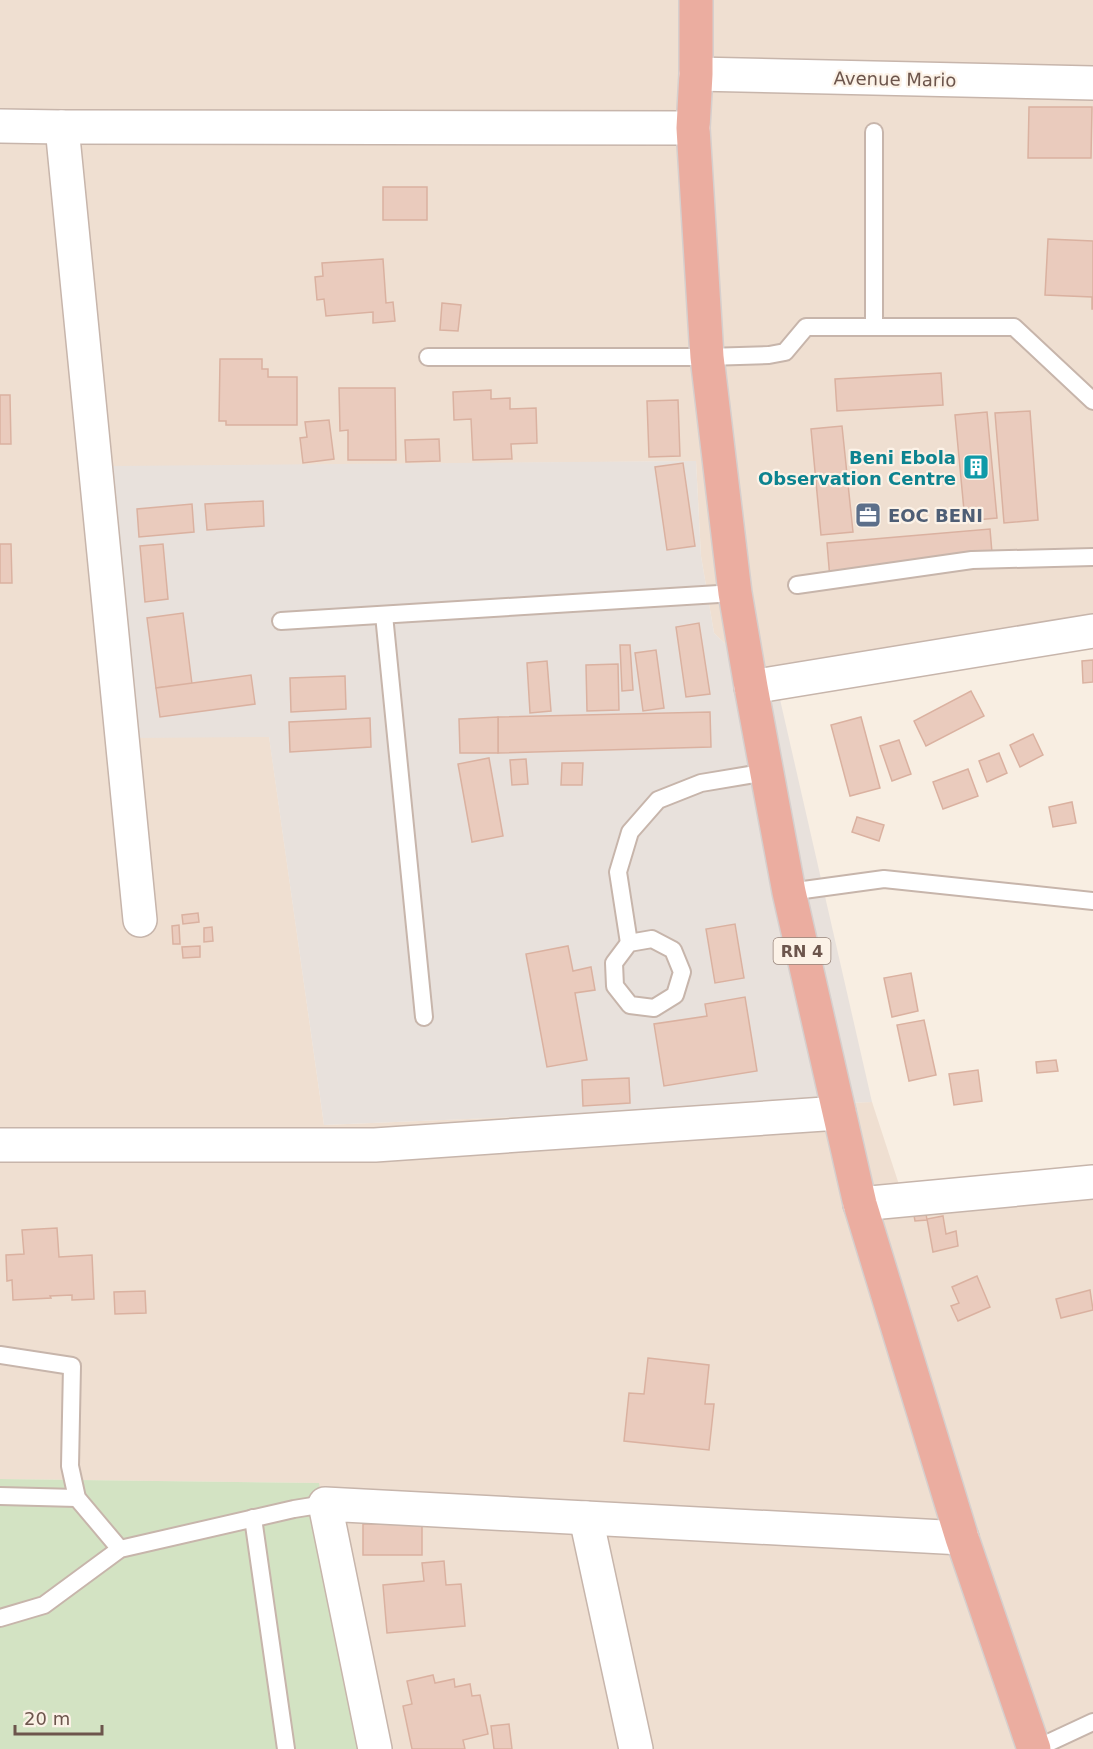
<svg xmlns="http://www.w3.org/2000/svg" width="1093" height="1749" viewBox="0 0 1093 1749" font-family="'DejaVu Sans',sans-serif">
  <style>
    .residential { fill: #efdfd1 }
    .industrial { fill: #e8e1dc }
    .green { fill: #d3e3c3 }
    .building { fill: #eacbbd; stroke: #dab1a0; stroke-width: 1.5 }
    .lines { fill: none; stroke-linecap: round; stroke-linejoin: round }
    .lane-casing { stroke: #c7b5ab; stroke-width: 20 }
    .street-casing { stroke: #c7b5ab; stroke-width: 36 }
    .highway-casing { stroke: #d6cfcd; stroke-width: 36 }
    .lane { stroke: #fff; stroke-width: 16 }
    .street { stroke: #fff; stroke-width: 33 }
    .highway { stroke: #ebada0; stroke-width: 33 }
    .labels { text-anchor: middle; dominant-baseline: central; stroke-width: 4.5; stroke-linejoin: round; paint-order: stroke }
    .shield { fill: #fcf2e7; stroke: #97847a; stroke-width: 1.5 }
    .shield-label { font-size: 16px; font-weight: bold; fill: #6c554c }
    .street-label { font-size: 18px; fill: #6c554c; stroke: #fcf2e7 }
    .culture-label { font-size: 18px; font-weight: bold; fill: #0d838f; stroke: #fcf2e7; text-anchor: end }
    .service-label { font-size: 18px; font-weight: bold; fill: #4e5e75; stroke: #fcf2e7; text-anchor: start }
  </style>
  <rect width="100%" height="100%" fill="#f8eee2"/>
  <polygon class="residential" points="0,0 1093,0 1093,644 779,695 714,633 701,556 696,461 113,467 269,736 324,1125 872,1102 906,1206 1093,1186 1093,1749 364,1749 318,1483 0,1479"/>
  <polygon class="industrial" points="696,461 701,556 714,633 779,695 872,1102 324,1125 269,737 136,738 113,466"/>
  <polygon class="green" points="0,1479 319,1483 364,1749 0,1749"/>
  <g class="building">
    <polygon points="1029,107 1092,107 1091,158 1028,158"/>
    <rect x="383" y="187" width="44" height="33"/>
    <polygon points="1048,239 1093,241 1093,309 1092,309 1092,297 1045,295"/>
    <polygon points="383,259 386,303 393,302 395,321 373,323 373,312 326,316 324,299 317,300 315,277 323,276 322,263"/>
    <polygon points="442,303 461,305 458,331 440,330"/>
    <polygon points="220,359 262,359 262,369 268,369 268,377 297,377 297,425 226,425 226,421 219,421"/>
    <polygon points="941,373 943,405 837,411 835,379"/>
    <polygon points="339,388 395,388 396,460 348,460 348,430 340,431"/>
    <polygon points="491,390 491,399 510,398 510,409 536,408 537,443 511,444 512,459 473,460 471,419 454,420 453,392"/>
    <polygon points="0,395 10,395 11,444 0,444"/>
    <polygon points="678,400 680,456 649,457 647,401"/>
    <polygon points="1030,411 1038,520 1004,523 995,413"/>
    <polygon points="987,412 997,518 965,521 955,415"/>
    <polygon points="329,420 334,459 303,463 300,438 307,437 305,422"/>
    <polygon points="842,426 853,532 821,535 811,429"/>
    <polygon points="439,439 440,461 406,462 405,440"/>
    <polygon points="683,463 695,546 667,550 655,467"/>
    <polygon points="263,501 264,526 207,530 205,504"/>
    <polygon points="192,504 194,532 139,537 137,509"/>
    <polygon points="990,529 993,565 830,579 827,543"/>
    <polygon points="0,544 11,544 12,583 0,583"/>
    <polygon points="163,544 168,599 145,602 140,546"/>
    <polygon points="183,613 192,684 156,688 147,618"/>
    <polygon points="699,623 710,694 686,697 676,627"/>
    <polygon points="620,645 630,645 633,690 622,691"/>
    <polygon points="656,650 664,708 643,711 635,653"/>
    <polygon points="1093,660 1093,682 1083,683 1082,661"/>
    <polygon points="547,661 551,711 530,713 527,663"/>
    <polygon points="618,664 619,710 587,711 586,665"/>
    <polygon points="251,675 255,704 160,717 156,688"/>
    <polygon points="345,676 346,709 291,712 290,678"/>
    <polygon points="971,691 984,716 926,746 914,721"/>
    <polygon points="710,712 711,747 498,753 498,717"/>
    <polygon points="498,717 498,753 460,753 459,719"/>
    <polygon points="861,717 880,788 850,796 831,725"/>
    <polygon points="370,718 371,747 290,752 289,722"/>
    <polygon points="1033,734 1043,755 1020,767 1010,745"/>
    <polygon points="899,740 911,774 892,781 880,746"/>
    <polygon points="999,753 1007,773 987,782 979,761"/>
    <polygon points="489,758 503,836 472,842 458,764"/>
    <polygon points="526,759 528,784 512,785 510,760"/>
    <polygon points="562,763 583,763 582,785 561,785"/>
    <polygon points="968,769 978,796 943,809 933,782"/>
    <polygon points="1072,802 1076,823 1053,827 1049,807"/>
    <polygon points="857,817 884,825 879,841 852,832"/>
    <polygon points="198,913 199,922 183,924 182,915"/>
    <polygon points="735,924 744,978 715,983 706,929"/>
    <polygon points="179,925 180,944 173,944 172,926"/>
    <polygon points="212,927 213,941 204,942 204,928"/>
    <polygon points="200,946 200,957 183,958 182,947"/>
    <polygon points="568,946 573,971 591,967 595,990 575,993 587,1060 547,1067 526,954"/>
    <polygon points="911,973 918,1011 892,1017 884,978"/>
    <polygon points="745,997 757,1071 664,1086 654,1024 707,1016 705,1004"/>
    <polygon points="924,1020 936,1075 909,1081 897,1025"/>
    <polygon points="1056,1060 1058,1071 1037,1073 1036,1062"/>
    <polygon points="978,1070 982,1101 954,1105 949,1074"/>
    <polygon points="629,1078 630,1103 583,1106 582,1080"/>
    <polygon points="925,1208 927,1220 915,1221 913,1210"/>
    <polygon points="943,1216 946,1234 956,1231 958,1246 933,1252 927,1219"/>
    <polygon points="57,1228 59,1257 92,1255 94,1299 72,1300 72,1295 50,1296 51,1298 13,1300 12,1280 7,1281 6,1255 24,1254 22,1230"/>
    <polygon points="977,1276 990,1307 958,1321 951,1306 959,1303 952,1287"/>
    <polygon points="1090,1290 1093,1310 1061,1318 1056,1299"/>
    <polygon points="145,1291 146,1313 115,1314 114,1292"/>
    <polygon points="648,1358 709,1365 705,1404 714,1404 709,1450 624,1441 629,1393 644,1394"/>
    <rect x="363" y="1524" width="59" height="31"/>
    <polygon points="444,1561 446,1585 461,1584 465,1626 387,1633 383,1585 424,1581 422,1563"/>
    <polygon points="433,1675 435,1683 454,1679 455,1687 470,1684 472,1696 480,1695 488,1734 463,1740 465,1749 412,1749 403,1706 412,1704 407,1681"/>
    <polygon points="509,1724 512,1749 494,1749 491,1726"/>
  </g>
  <g class="lines">
    <defs>
      <g id="lane">
        <polyline points="874,132 874,327"/>
        <polyline points="428,357 707,357 769,355 785,352 806,327 1014,327 1093,401"/>
        <polyline points="797,585 972,560 1093,557"/>
        <polyline points="384,615 424,1017"/>
        <polyline points="281,621 735,593"/>
        <polyline points="789,892 884,879 1093,901"/>
        <polygon points="652,939 673,950 682,972 675,995 654,1008 630,1005 615,986 614,963 629,943"/>
        <polyline points="629,943 618,872 630,832 658,800 701,783 767,772"/>
        <polyline points="0,1355 72,1366 70,1466 77,1498 120,1549"/>
        <polyline points="0,1496 77,1498"/>
        <polyline points="253,1518 286,1749"/>
        <polyline points="0,1618 44,1605 120,1549 294,1509 325,1504"/>
        <polyline points="1035,1749 1093,1722"/>
      </g>
      <g id="street">
        <polyline points="696,74 1093,83"/>
        <polyline points="0,126 62,127 693,128"/>
        <polyline points="62,127 140,920"/>
        <polyline points="751,687 1093,631"/>
        <polyline points="0,1145 375,1145 839,1113"/>
        <polyline points="860,1204 1093,1182"/>
        <polyline points="586,1518 636,1749"/>
        <polyline points="375,1749 325,1504 962,1538"/>
      </g>
      <polyline id="highway" points="696,0 696,74 693,128 707,357 735,593 751,687 789,892 860,1204 962,1538 1034,1749"/>
    </defs>
    <use href="#lane" class="lane-casing"/>
    <use href="#street" class="street-casing"/>
    <use href="#highway" class="highway-casing"/>
    <use href="#lane" class="lane"/>
    <use href="#street" class="street"/>
    <use href="#highway" class="highway"/>
  </g>
  <defs>
    <symbol id="building-square" viewBox="-11 -11 22 22"><rect x="-9" y="-9" width="18" height="18" rx="4" fill="#0f9aa8" stroke="#fcf2e7"/><path d="M-4-6H4V6H1V3H-1V6H-4ZM-2.5-4.3h1.7v1.8h-1.7ZM.8-4.3h1.7v1.8H.8ZM-2.5-1h1.7V.8h-1.7ZM.8-1h1.7V.8H.8Z" fill="#fff"/></symbol>
    <symbol id="office-square" viewBox="-11 -11 22 22"><rect x="-9" y="-9" width="18" height="18" rx="4" fill="#5c6f8a" stroke="#fcf2e7"/><path d="M-6-3h4V-5.5h4V-3h4V5H-6ZM-1-4.5V-3h2v-1.5ZM-6 0V1H6V0Z" fill="#fff"/></symbol>
  </defs>
  <g fill-rule="evenodd">
    <use href="#building-square" x="961" y="452" width="30" height="30"/>
    <use href="#office-square" x="853" y="500" width="30" height="30"/>
  </g>
  <g class="labels">
    <rect class="shield" x="773.5" y="938" width="57" height="26" rx="4.5"/>
    <g class="shield-label">
      <text x="802" y="951">RN 4</text>
    </g>
    <g class="street-label">
      <text transform="translate(895 79) rotate(1)">Avenue Mario</text>
    </g>
    <g class="culture-label">
      <text x="956" y="457">Beni Ebola<tspan x="956" dy="21">Observation Centre</tspan></text>
    </g>
    <g class="service-label">
      <text x="888" y="515">EOC BENI</text>
    </g>
  </g>
  <path d="M15 1725v9h87v-9" fill="none" stroke="#6c554c" stroke-width="3"/>
  <text x="24" y="1725" font-size="18" fill="#6c554c" stroke="#fcf2e7" stroke-width="4.5" paint-order="stroke">20 m</text>
</svg>
